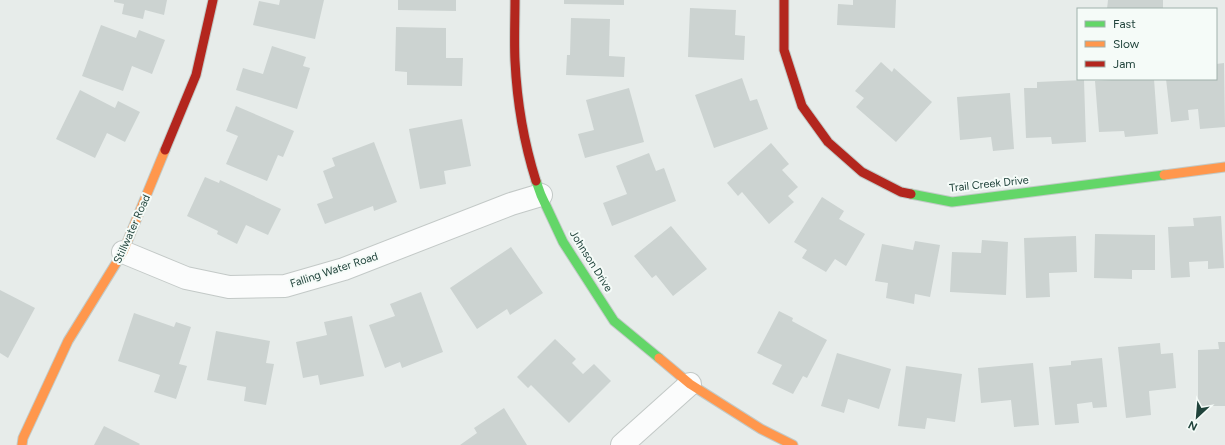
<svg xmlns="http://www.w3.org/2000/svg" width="1225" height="445" viewBox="0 0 1225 445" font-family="Figtree,sans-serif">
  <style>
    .building { fill: #ccd3d1 }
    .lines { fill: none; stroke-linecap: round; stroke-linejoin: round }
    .street-casing { stroke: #c3c9c7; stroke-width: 24 }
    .fast-casing { stroke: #c2cac7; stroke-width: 11 }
    .slow-casing { stroke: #c2cac7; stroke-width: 11 }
    .jam-casing { stroke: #c2cac7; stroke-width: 11 }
    .street { stroke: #fbfcfc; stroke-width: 22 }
    .fast { stroke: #63d668; stroke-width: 9 }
    .slow { stroke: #ff974d; stroke-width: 9 }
    .jam { stroke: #b3261e; stroke-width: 9 }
    .labels { text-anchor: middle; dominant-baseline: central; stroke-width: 4; stroke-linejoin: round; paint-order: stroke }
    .street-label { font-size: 11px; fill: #20433b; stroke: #f5fbf8 }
  </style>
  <rect width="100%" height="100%" fill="#e7ecea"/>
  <g class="building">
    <polygon points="114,0 167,0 164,15 145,10 143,19 122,14 124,4 114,2"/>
    <polygon points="280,0 324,0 315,39 253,25 259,1 279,5"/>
    <polygon points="398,0 456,0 456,11 398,10"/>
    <polygon points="564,0 624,0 624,5 564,4"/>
    <polygon points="853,0 896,0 895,28 837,25 838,4 853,5"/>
    <polygon points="1108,0 1163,0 1163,9 1107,9"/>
    <polygon points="690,8 736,10 735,35 745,36 744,60 688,57"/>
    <polygon points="571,18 610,19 609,56 625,57 624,77 566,75 567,55 570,55"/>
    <polygon points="101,25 136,38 139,30 165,40 152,74 132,66 123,91 82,76"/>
    <polygon points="396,27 446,28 446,58 463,58 462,86 407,85 407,72 395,71"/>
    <polygon points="272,46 306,57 303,66 310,68 297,109 236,90 243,68 263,74"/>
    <polygon points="881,62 892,72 894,68 932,102 896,142 856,107 864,98 855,91"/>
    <polygon points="1224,63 1225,127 1200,129 1198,109 1188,110 1189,120 1171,122 1166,79 1216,79 1216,64"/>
    <polygon points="742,78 750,101 757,99 768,129 714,148 695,95"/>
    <polygon points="1128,79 1154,79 1158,134 1125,137 1124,131 1099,132 1095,81"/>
    <polygon points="1084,80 1086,142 1052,144 1051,137 1026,138 1024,88 1037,88 1037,82"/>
    <polygon points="629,88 644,142 585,158 578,134 594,130 586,100"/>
    <polygon points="80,90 115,108 118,101 140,112 125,142 107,133 95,158 56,139"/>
    <polygon points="1010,93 1014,149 993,151 991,137 960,140 957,97"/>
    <polygon points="236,106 294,131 283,157 278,155 267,181 226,164 238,136 226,131"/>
    <polygon points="462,119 471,166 444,171 446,184 420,189 409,129"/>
    <polygon points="374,142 397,202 374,211 373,206 325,224 317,204 333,198 323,171 335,166 332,158"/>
    <polygon points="771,143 789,164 782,170 798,187 788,196 794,202 769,224 742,192 738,196 727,183"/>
    <polygon points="649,153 656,171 664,168 676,201 612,226 603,203 627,194 616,166"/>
    <polygon points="205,177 219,183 220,180 281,209 268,235 246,225 237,244 217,234 218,231 187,216"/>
    <polygon points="822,197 844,211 839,219 865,234 846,266 835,259 826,272 802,258 807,250 794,242"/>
    <polygon points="1221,216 1224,268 1208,269 1208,261 1189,262 1190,277 1171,278 1168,227 1194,226 1193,218"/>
    <polygon points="671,226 707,269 673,296 656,275 652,278 634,256"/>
    <polygon points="1095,234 1155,235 1155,270 1132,270 1132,279 1094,278"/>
    <polygon points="1076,236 1077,272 1049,273 1050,297 1026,298 1024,238"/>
    <polygon points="982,240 1008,242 1006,295 950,292 952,252 981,253"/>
    <polygon points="915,241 940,245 930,297 915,294 914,304 886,298 888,283 875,281 882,244 913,250"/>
    <polygon points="511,247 543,293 510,315 507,309 477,329 450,288"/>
    <polygon points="0,290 35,308 8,358 0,353"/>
    <polygon points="421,292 443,352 402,368 400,362 385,368 369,325 395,316 390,304"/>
    <polygon points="779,311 793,318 792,321 827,340 807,378 803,376 793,394 772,384 782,365 757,353"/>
    <polygon points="134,313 174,327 176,322 191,327 179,364 187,366 176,399 154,392 160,375 118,361"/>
    <polygon points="352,316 364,376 320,385 318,375 303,378 296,342 327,335 324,322"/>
    <polygon points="216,331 270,341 266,363 274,364 266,405 244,401 246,387 207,380"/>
    <polygon points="555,339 576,359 572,363 583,374 594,364 611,381 569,423 531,385 528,388 517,377"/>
    <polygon points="1218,342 1225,342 1225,406 1198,406 1198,350 1219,349"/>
    <polygon points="1160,343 1161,354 1173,353 1176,388 1149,391 1151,415 1126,418 1118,347"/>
    <polygon points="837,353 891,369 879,409 848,399 844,413 821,406"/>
    <polygon points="1102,358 1107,407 1093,408 1092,402 1077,404 1079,423 1055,425 1049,367 1071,365 1071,361"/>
    <polygon points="1033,363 1039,425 1014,427 1011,400 981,403 978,368"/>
    <polygon points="906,366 962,374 955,422 927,418 925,429 898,426"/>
    <polygon points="504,408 527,445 460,445 477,433 474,428"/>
    <polygon points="104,426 140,444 139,445 94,445"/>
  </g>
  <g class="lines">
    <defs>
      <g id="street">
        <polyline points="123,252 186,278 229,287 285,286 344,269 511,204 541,195"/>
        <polyline points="622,445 690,384"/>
      </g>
      <g id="fast">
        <polyline points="536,181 541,195 563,242 614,321 659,358"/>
        <polyline points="911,194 952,202 1164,175"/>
      </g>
      <g id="slow">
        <polyline points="1164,175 1225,167"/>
        <polyline points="659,358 690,384 761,429 793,445"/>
        <polyline points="22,445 23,438 68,341 123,252 165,150"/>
      </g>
      <g id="jam">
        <path d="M515,0C515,20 514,41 515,61C517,102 524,143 536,181"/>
        <polyline points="784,0 784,50 802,106 828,142 862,172 901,192 911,194"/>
        <polyline points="165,150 196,75 213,0"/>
      </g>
    </defs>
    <use href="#street" class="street-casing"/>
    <use href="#fast" class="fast-casing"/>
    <use href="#slow" class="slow-casing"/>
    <use href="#jam" class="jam-casing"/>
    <use href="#street" class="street"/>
    <use href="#fast" class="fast"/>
    <use href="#slow" class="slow"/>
    <use href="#jam" class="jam"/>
  </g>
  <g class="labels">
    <g class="street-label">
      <text transform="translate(989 184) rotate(-6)">Trail Creek Drive</text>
      <text transform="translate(132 229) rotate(-66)">Stillwater Road</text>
      <text transform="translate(591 261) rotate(58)">Johnson Drive</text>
      <text transform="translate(334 270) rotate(-18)">Falling Water Road</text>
    </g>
  </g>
  <rect x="1077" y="8" width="140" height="72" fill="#f5fbf8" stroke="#a0b1ac"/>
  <rect x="1085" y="21" width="20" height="6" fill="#63d668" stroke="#a0b1ac"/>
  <text x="1113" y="28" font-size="12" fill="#20433b">Fast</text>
  <rect x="1085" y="41" width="20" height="6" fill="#ff974d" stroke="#a0b1ac"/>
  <text x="1113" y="48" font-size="12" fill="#20433b">Slow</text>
  <rect x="1085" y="61" width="20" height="6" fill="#b3261e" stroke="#a0b1ac"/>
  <text x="1113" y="68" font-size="12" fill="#20433b">Jam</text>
  <g transform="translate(1197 417) rotate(206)" stroke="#f5fbf8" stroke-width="3" paint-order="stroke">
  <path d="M0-3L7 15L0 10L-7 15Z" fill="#20433b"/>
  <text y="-6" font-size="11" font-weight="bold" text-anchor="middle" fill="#20433b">N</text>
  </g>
</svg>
